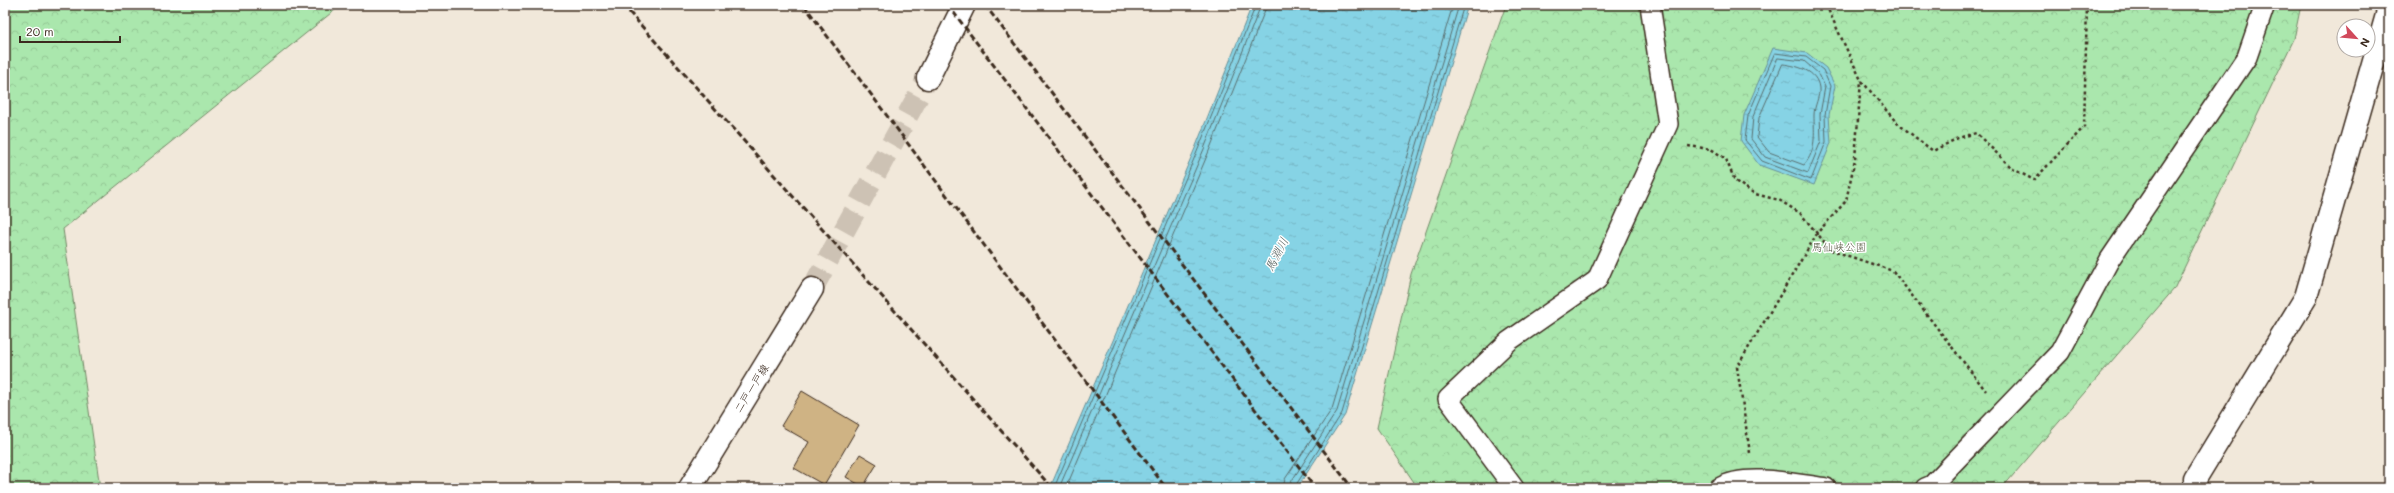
<svg xmlns="http://www.w3.org/2000/svg" width="2394" height="493" viewBox="0 0 2394 493" font-family="Mali,'Klee One',sans-serif">
  <style>
    .forest { fill: url(#forest-crowns); stroke: #728866 }
    .water { fill: url(#water-ripples); stroke: #688f95 }
    .lines { fill: none; stroke-linecap: round; stroke-linejoin: round }
    .shore { stroke: #596e6e; stroke-width: 1 }
    .building { fill: #cfb384; stroke: #3b2a1e }
    .secondary-tunnel { stroke: #cdc2b4; stroke-width: 22; stroke-dasharray: 22 11; stroke-linecap: butt }
    .service-casing { stroke: #3b2a1e; stroke-width: 22 }
    .tertiary-casing { stroke: #3b2a1e; stroke-width: 25 }
    .secondary-casing { stroke: #3b2a1e; stroke-width: 25 }
    .path { stroke: #3b2a1e; stroke-width: 2.5; stroke-dasharray: 3 3; stroke-linecap: butt }
    .service { stroke: #fff; stroke-width: 19 }
    .tertiary { stroke: #fff; stroke-width: 22 }
    .secondary { stroke: #fff; stroke-width: 22 }
    .rail { stroke: #3b2a1e; stroke-width: 3; stroke-dasharray: 6 3; stroke-linecap: butt }
    .labels { text-anchor: middle; dominant-baseline: central; stroke-width: 3; stroke-linejoin: round; paint-order: stroke }
    .park-label { font-size: 11px; fill: #575942; stroke: #fff }
    .street-label { font-size: 11px; fill: #3b2a1e; stroke: #fff }
    .water-label { font-size: 12px; font-style: italic; fill: #525d5a; stroke: #fff }
  </style>
  <defs>
    <pattern id="forest-crowns" width="20" height="18" patternUnits="userSpaceOnUse"><rect width="20" height="18" fill="#aae7ad"/><path d="M2 6a3 3 0 1 1 6 0M12 15a3 3 0 1 1 6 0" fill="none" stroke="#93c694"/></pattern>
    <pattern id="water-ripples" width="26" height="14" patternUnits="userSpaceOnUse"><rect width="26" height="14" fill="#86d3e5"/><path d="M2 4q2-2 4 0t4 0M15 11q2-2 4 0t4 0" fill="none" stroke="#75b5c4"/></pattern>
  </defs>
  <rect width="100%" height="100%" fill="#f1e8da"/>
  <filter id="ink" filterUnits="userSpaceOnUse"><feTurbulence type="fractalNoise" baseFrequency=".025" numOctaves="2"/><feDisplacementMap in="SourceGraphic" scale="8" xChannelSelector="R" yChannelSelector="G"/><feConvolveMatrix kernelMatrix="1 2 1 2 8 2 1 2 1" color-interpolation-filters="sRGB"/></filter>
  <g filter="url(#ink)">
    <g class="forest">
      <polygon points="5,5 341,5 63,229 100,488 5,488"/>
      <polygon points="1506,5 2301,5 2294,39 2174,289 2002,488 1418,488 1377,428 1411,274"/>
    </g>
    <g class="water">
      <polygon points="1252,5 1468,5 1345,415 1297,488 1050,488 1196,146"/>
      <polygon points="1773,48 1807,53 1826,68 1835,86 1829,115 1831,143 1814,185 1759,165 1741,141 1744,115"/>
    </g>
    <g class="lines">
      <g class="shore">
        <polygon points="1775,53 1806,57 1823,70 1830,86 1825,115 1826,142 1811,180 1762,161 1745,140 1748,116"/>
        <polygon points="1778,58 1804,61 1819,74 1825,87 1820,114 1821,141 1808,173 1765,157 1751,139 1753,117"/>
        <path d="M1783,64C1797,66 1817,70 1819,88C1820,97 1814,106 1814,115C1814,133 1817,150 1804,165L1769,152L1757,137L1759,118Z"/>
        <polyline points="1054,488 1199,147 1256,5"/>
        <polyline points="1059,488 1204,149 1261,5"/>
        <polyline points="1066,488 1209,151 1267,5"/>
        <polyline points="1283,488 1285,479 1332,409 1453,5"/>
        <polyline points="1289,488 1291,482 1337,411 1459,5"/>
        <polyline points="1294,488 1342,413 1464,5"/>
      </g>
    </g>
    <g class="building">
      <polygon points="802,391 859,425 824,485 794,468 809,442 781,426"/>
      <polygon points="860,454 877,464 863,487 846,477"/>
    </g>
    <g class="lines">
      <polyline class="secondary-tunnel" points="812,289 928,78"/>
      <defs>
        <g id="service">
          <polyline points="1514,488 1448,399 1509,341 1597,280 1668,124 1650,5"/>
          <path d="M1719,488C1745,472 1797,484 1826,488"/>
          <polyline points="1925,488 1932,485 2060,352 2110,259 2247,57 2265,5"/>
        </g>
        <polyline id="tertiary" points="2196,488 2195,479 2306,297 2389,8"/>
        <g id="secondary">
          <polyline points="928,78 964,5"/>
          <polyline points="690,488 812,289"/>
        </g>
      </defs>
      <use href="#service" class="service-casing"/>
      <use href="#tertiary" class="tertiary-casing"/>
      <use href="#secondary" class="secondary-casing"/>
      <g class="path">
        <polyline points="1826,5 1861,80 1897,123 1933,151 1958,138 1976,133 2013,169 2034,180 2084,127 2087,5"/>
        <polyline points="1688,146 1711,149 1726,159 1735,181 1755,194 1779,200 1800,213 1831,250 1893,271 1986,391"/>
        <polyline points="1750,453 1737,367 1818,232 1846,201 1855,159 1861,80"/>
      </g>
      <use href="#service" class="service"/>
      <use href="#tertiary" class="tertiary"/>
      <use href="#secondary" class="secondary"/>
      <g class="rail">
        <polyline points="623,5 1052,488"/>
        <polyline points="804,5 1166,488"/>
        <polyline points="948,5 1315,488"/>
        <polyline points="985,5 1352,488"/>
      </g>
    </g>
  </g>
  <g class="labels">
    <g class="park-label">
      <text x="1839" y="246">馬仙峡公園</text>
    </g>
    <g class="street-label">
      <text transform="translate(751 388) rotate(-58)">二戸一戸線</text>
    </g>
    <g class="water-label">
      <text transform="translate(1276 254) rotate(-63)">馬淵川</text>
    </g>
  </g>
  <rect width="2394" height="493" fill="none" stroke="#fff" stroke-width="20"/>
  <rect x="10" y="10" width="2374" height="473" fill="none" stroke="#3b2a1e" stroke-width="1.5" filter="url(#ink)"/>
  <g transform="translate(2356 38) rotate(117)"><circle r="19" fill="#ffffff" stroke="#b1aaa5"/>
  <path d="M0-3L7 15L0 10L-7 15Z" fill="#d1495b"/>
  <text y="-6" font-size="11" font-weight="bold" text-anchor="middle" fill="#3b2a1e">N</text>
  </g>
  <path d="M20 36v6h100v-6" fill="none" stroke="#3b2a1e" stroke-width="2"/>
  <text x="26" y="36" font-size="12" fill="#3b2a1e" stroke="#ffffff" stroke-width="3" paint-order="stroke">20 m</text>
</svg>
